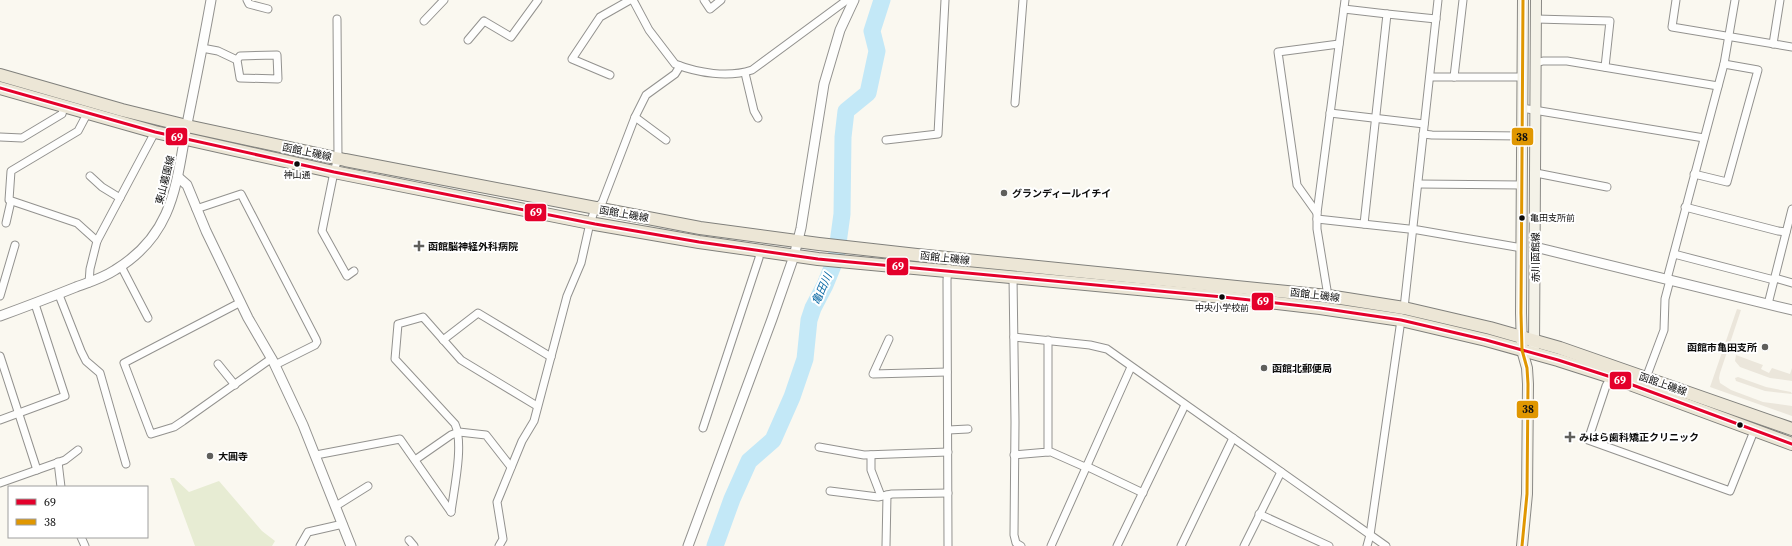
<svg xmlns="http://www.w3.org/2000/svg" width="1792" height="546" viewBox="0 0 1792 546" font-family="'Source Serif 4','Noto Sans JP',serif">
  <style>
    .cemetery { fill: #e7ecd3 }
    .plaza { fill: #ebe6db }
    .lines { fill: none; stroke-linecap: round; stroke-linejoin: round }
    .river { stroke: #c3e8f7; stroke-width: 17 }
    .minor-casing { stroke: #93928f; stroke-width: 9 }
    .tertiary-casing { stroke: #93928f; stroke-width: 11 }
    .secondary-casing { stroke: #8a8985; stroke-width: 12 }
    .primary-casing { stroke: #80807c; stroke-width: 14 }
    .minor { stroke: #fefefd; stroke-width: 7 }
    .tertiary { stroke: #fefefd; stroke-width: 9 }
    .secondary { stroke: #f4f2e8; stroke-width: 10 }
    .primary { stroke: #ece6d6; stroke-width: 12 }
    .bus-1-casing { stroke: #fff; stroke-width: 6 }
    .bus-2-casing { stroke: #fff; stroke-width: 6 }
    .bus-1 { stroke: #e4002b; stroke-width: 3 }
    .bus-2 { stroke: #e09701; stroke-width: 3 }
    .bus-dot { fill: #0c0c0c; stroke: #fff; stroke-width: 1.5 }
    .poi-dot { fill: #5f5f5c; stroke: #fff; stroke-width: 1.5 }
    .labels { text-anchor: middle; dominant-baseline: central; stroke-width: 4; stroke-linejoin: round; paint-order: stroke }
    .bus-label { font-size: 9px; fill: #0c0c0c; stroke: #fff }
    .street-label { font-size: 10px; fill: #0c0c0c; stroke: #fff }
    .poi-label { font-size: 10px; font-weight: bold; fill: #0c0c0c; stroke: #fff; text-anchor: start }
    .water-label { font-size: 11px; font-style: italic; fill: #0d6ba6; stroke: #fff }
    .line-badge { stroke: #fff; stroke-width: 1.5 }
    .badge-label { font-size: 11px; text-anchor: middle; font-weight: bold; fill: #fff }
    .pale-badge-label { font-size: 11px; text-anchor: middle; font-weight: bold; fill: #111 }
  </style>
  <rect width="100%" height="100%" fill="#faf8f0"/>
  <polygon class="cemetery" points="170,478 174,478 189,492 219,481 262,531 275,541 272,546 195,546"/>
  <g class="plaza">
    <polygon points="1737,309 1741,310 1720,373 1719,378 1720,383 1731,390 1763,402 1792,406 1792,416 1710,387"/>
    <polygon points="1736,355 1763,365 1761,369 1769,373 1772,368 1790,374 1792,368 1792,381 1770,378 1740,367 1735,361"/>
    <polygon points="1738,377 1766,387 1791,392 1792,394 1765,391 1736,381 1735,378"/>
  </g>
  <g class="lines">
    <polyline class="river" points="715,546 732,499 749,461 773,440 792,397 805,359 809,320 813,308 825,285 836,258 842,214 843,137 846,111 868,93 877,51 872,31 882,0"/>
    <defs>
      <g id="minor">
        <polyline points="247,0 249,4 268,9"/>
        <path d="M633,0L649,30L675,64C698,73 728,78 752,70L847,0"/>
        <polyline points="704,0 710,9 721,0"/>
        <polyline points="1676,0 1672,27 1792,47"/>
        <polyline points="1344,9 1387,14 1364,224"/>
        <polyline points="1387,14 1436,19"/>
        <polyline points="337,19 338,158 334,172 322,231 347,276 354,271"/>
        <polyline points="1536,19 1610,21 1605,67"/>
        <polyline points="424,21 444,0"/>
        <polyline points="468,40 484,21 511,37 538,0"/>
        <polyline points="1773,44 1780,0"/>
        <polyline points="202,48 218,51 237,60 240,56 277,55 278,79 240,78 237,60"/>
        <polyline points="1536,63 1543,61 1567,61 1718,86"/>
        <polyline points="745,73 754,111 758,118"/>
        <polyline points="610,75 572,59 600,17 630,0"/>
        <polyline points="1430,77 1522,77"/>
        <polyline points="1454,77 1463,0"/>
        <polyline points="1015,103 1023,0"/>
        <polyline points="1522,108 1704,138"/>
        <polyline points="1330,113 1424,124"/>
        <polyline points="87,114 78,131 11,171 9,200 77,223 97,241"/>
        <polyline points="635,117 666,140"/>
        <polyline points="1423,134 1432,135 1522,136"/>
        <polyline points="0,137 22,138 62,114 64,107"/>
        <polyline points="886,140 938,134 945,0"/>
        <polyline points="1536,173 1607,187"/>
        <polyline points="1694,174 1727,182 1758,70 1724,64"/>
        <polyline points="90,176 102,187 120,198"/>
        <polyline points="1418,184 1522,185"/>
        <polyline points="1685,207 1778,231 1786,232"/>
        <polyline points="196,209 241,194 316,339 317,342 315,345 275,365"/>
        <polyline points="1317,213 1297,185 1278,52 1339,44"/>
        <polyline points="1317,219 1418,230 1522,248"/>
        <polyline points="6,223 11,201"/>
        <polyline points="1674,254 1774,280"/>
        <polyline points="121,266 148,318"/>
        <polyline points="1013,277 1015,422 1014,535 1016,543 1021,546"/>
        <polyline points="1775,278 1792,283"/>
        <polyline points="1667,279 1724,64 1735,0"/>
        <polyline points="89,283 90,269 97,241 155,132"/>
        <polyline points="59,295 81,351 86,361 100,373 126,464"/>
        <polyline points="0,296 15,245"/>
        <polyline points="1328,296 1317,229 1317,213 1345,0"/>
        <polyline points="241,302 124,363 151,434 174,427 183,421 272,358"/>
        <polyline points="1768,304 1792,209"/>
        <polyline points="1404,308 1438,0"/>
        <polyline points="1014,337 1090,345 1107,349 1386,546"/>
        <polyline points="889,339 873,374 947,372"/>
        <polyline points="443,340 478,313 551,357"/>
        <polyline points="0,356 37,470"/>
        <polyline points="218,364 235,385"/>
        <polyline points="1611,377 1606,386 1588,440 1730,491 1754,431"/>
        <polyline points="1646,378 1664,330 1665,299 1670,280"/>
        <polyline points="0,420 65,396 35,304"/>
        <polyline points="703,428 759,258 760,251"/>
        <polyline points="948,430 968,429"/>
        <polyline points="819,447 864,455 948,452"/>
        <polyline points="1048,452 1051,452 1085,467"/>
        <polyline points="316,455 400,439 451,512"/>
        <polyline points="871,455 871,470 881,496"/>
        <polyline points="1014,455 1048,452 1048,340"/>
        <polyline points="415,460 451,435 459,432 486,435 511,467"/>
        <polyline points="58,462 61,487"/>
        <polyline points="1086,466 1143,493"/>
        <polyline points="0,483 65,460 78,450"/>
        <polyline points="830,491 878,497 892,494 948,493"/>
        <polyline points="336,506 368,486"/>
        <path d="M451,512C454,489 464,444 455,424L395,359L398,324L423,317L461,360L537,406"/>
        <polyline points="1259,514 1329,546"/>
        <polyline points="81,537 85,546"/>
        <polyline points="409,540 414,546"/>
        <polyline points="300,546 308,532 343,524"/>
        <polyline points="499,546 503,539 497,502 522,441 534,421 567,296 581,263 590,223 595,209 602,203 635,117 646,95 675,74 680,66"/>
        <polyline points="886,546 887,495"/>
        <polyline points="948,546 947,280 948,268"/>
        <polyline points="1051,546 1131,367"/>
        <polyline points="1117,546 1185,405"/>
        <polyline points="1181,546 1233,438"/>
        <polyline points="1244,546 1281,472"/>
        <polyline points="1367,546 1370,535 1401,320"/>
      </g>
      <g id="tertiary">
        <polyline points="179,178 187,185 206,231 248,318 273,361 303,425 351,546"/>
        <polyline points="1535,247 1792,310"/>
        <path d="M0,316C25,307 51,297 76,287C90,282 103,278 115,270C176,233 176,181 188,119C196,79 204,40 211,0"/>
        <polyline points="688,546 772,319 794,256 801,228 824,84 840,30 854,0"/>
      </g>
      <g id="secondary">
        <polyline points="1534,348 1536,0"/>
        <polyline points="1522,546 1527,494 1528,384 1527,368 1522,350 1521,313 1523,0"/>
      </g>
      <g id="primary">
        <polyline points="0,75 122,110 187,126 345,160 700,228 819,244 917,255 1328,296 1404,308 1490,328 1560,348 1792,429"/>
        <polyline points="0,88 155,132 334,172 595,224 699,242 818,259 1223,297 1320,308 1401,320 1486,340 1558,360 1611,377 1792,444"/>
      </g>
    </defs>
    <use href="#minor" class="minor-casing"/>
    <use href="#tertiary" class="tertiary-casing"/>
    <use href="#secondary" class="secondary-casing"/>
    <use href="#primary" class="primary-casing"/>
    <use href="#minor" class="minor"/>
    <use href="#tertiary" class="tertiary"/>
    <use href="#secondary" class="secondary"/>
    <use href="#primary" class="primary"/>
    <defs>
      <polyline id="bus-1" points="0,88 155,132 334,172 595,224 699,242 818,259 1223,297 1320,308 1401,320 1486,340 1558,360 1611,377 1792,444"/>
      <polyline id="bus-2" points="1522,546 1527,494 1528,384 1527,368 1522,350 1521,313 1523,0"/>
    </defs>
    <use href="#bus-1" class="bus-1-casing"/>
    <use href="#bus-2" class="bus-2-casing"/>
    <use href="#bus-1" class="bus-1"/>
    <use href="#bus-2" class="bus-2"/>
  </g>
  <g class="bus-dot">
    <circle cx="297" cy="164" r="3.5"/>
    <circle cx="1522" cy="218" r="3.5"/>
    <circle cx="1222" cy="297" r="3.5"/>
    <circle cx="1740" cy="425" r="3.5"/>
  </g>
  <g class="poi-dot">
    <circle cx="1004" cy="193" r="4"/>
    <path d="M417 240h4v4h4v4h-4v4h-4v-4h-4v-4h4z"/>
    <circle cx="1765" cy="347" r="4"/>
    <circle cx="1264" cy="368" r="4"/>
    <path d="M1568 431h4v4h4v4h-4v4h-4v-4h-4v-4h4z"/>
    <circle cx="210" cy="456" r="4"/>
  </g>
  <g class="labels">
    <g class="bus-label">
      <text x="297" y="175">神山通</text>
      <text x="1530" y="218" text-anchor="start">亀田支所前</text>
      <text x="1222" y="308">中央小学校前</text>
    </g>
    <g class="street-label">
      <text transform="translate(307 152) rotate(12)">函館上磯線</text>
      <text transform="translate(165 180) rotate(-76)">東山墓園線</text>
      <text transform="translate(624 214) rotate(10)">函館上磯線</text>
      <text transform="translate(1535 257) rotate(-90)">赤川函館線</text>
      <text transform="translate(945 258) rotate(6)">函館上磯線</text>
      <text transform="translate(1315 295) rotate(7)">函館上磯線</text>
      <text transform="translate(1663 384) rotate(19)">函館上磯線</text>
    </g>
    <g class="poi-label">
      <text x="1012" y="193">グランディールイチイ</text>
      <text x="428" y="246">函館脳神経外科病院</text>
      <text x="1757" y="347" text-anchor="end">函館市亀田支所</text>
      <text x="1272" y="368">函館北郵便局</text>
      <text x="1579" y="437">みはら歯科矯正クリニック</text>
      <text x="218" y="456">大圓寺</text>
    </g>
    <g class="water-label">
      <text transform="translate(822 289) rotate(-66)">亀田川</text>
    </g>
  </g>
  <g class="line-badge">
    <rect x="1511" y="127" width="23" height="19" rx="4" fill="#e09701"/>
    <rect x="165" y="127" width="23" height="19" rx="4" fill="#e4002b"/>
    <rect x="524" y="203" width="23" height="19" rx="4" fill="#e4002b"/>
    <rect x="886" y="257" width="23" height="19" rx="4" fill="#e4002b"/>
    <rect x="1251" y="292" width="23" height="19" rx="4" fill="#e4002b"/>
    <rect x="1609" y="371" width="23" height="19" rx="4" fill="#e4002b"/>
    <rect x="1516" y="400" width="23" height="19" rx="4" fill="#e09701"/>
  </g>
  <g class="badge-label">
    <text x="177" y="141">69</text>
    <text x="536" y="216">69</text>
    <text x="898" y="270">69</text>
    <text x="1263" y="305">69</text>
    <text x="1620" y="384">69</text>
  </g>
  <g class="pale-badge-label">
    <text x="1522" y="141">38</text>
    <text x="1528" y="413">38</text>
  </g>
  <rect x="8" y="486" width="140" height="52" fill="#ffffff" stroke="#9e9e9e"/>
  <rect x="16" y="499" width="20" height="6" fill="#e4002b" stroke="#9e9e9e"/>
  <text x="44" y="506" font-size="12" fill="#0c0c0c">69</text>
  <rect x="16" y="519" width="20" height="6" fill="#e09701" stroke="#9e9e9e"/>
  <text x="44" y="526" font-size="12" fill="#0c0c0c">38</text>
</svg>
